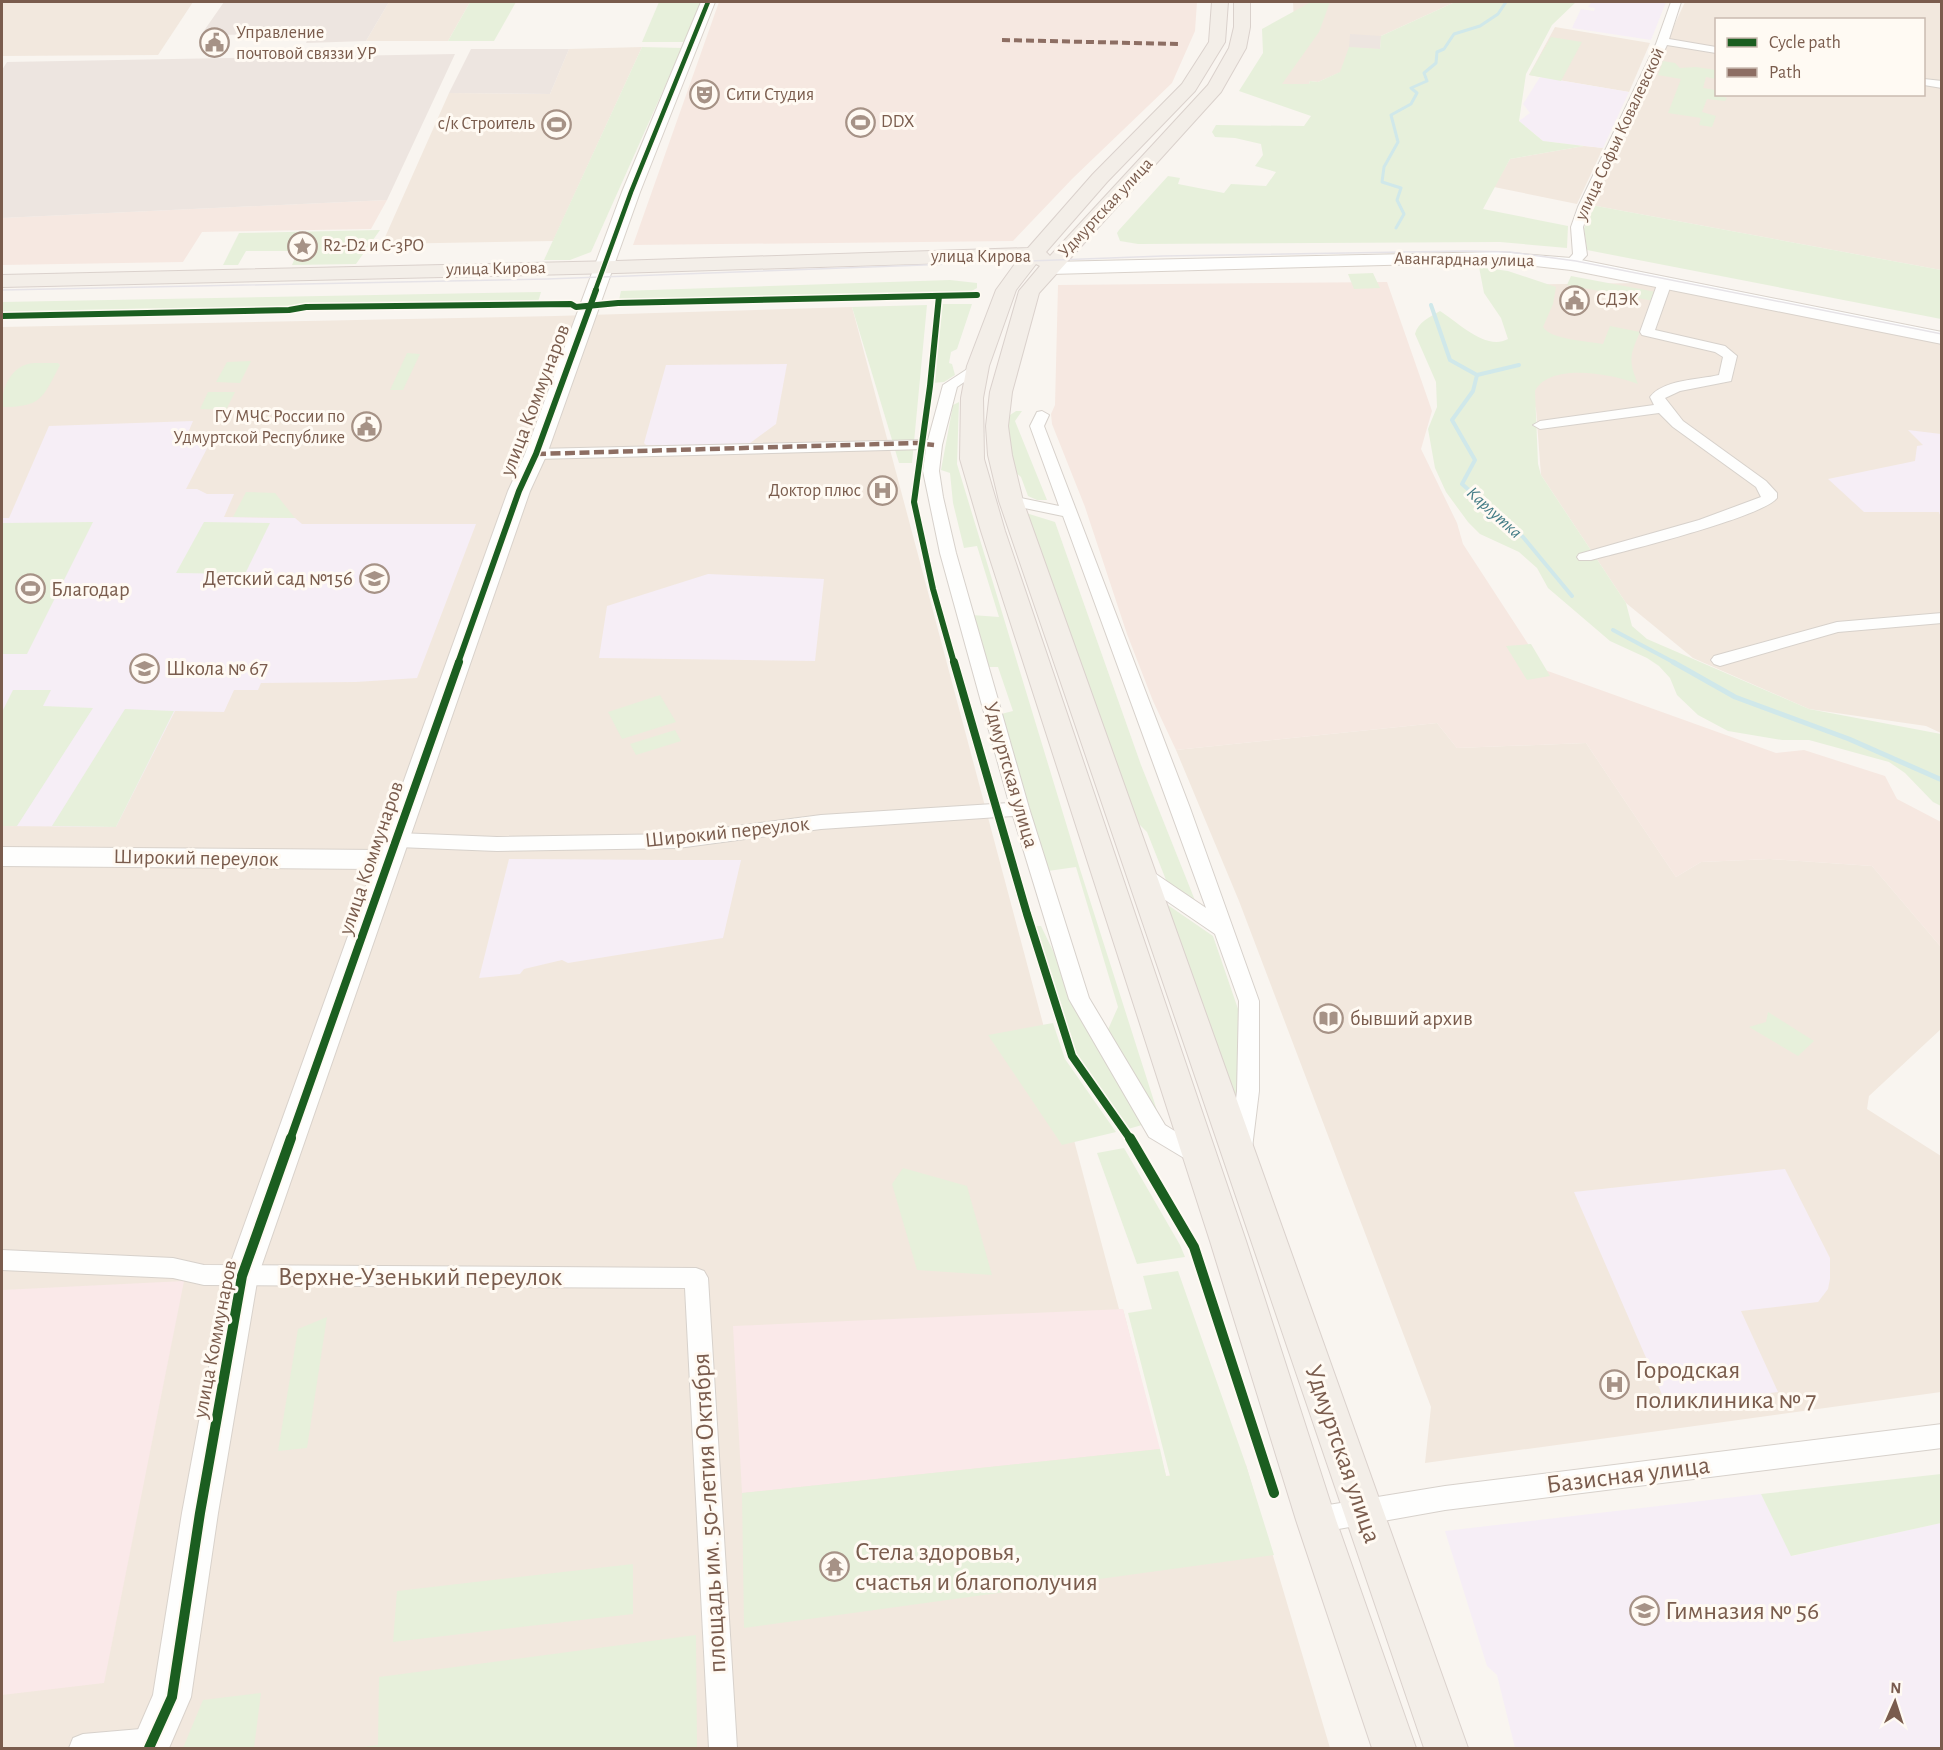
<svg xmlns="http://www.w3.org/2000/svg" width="1943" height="1750" viewBox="0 0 1943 1750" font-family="'Alegreya Sans',sans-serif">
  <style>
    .residential { fill: #f2e8de; fill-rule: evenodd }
    .commercial { fill: #f6e8e1 }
    .industrial { fill: #ede5e0 }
    .education { fill: #f6eef6 }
    .medical { fill: #fae9e9 }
    .green { fill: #e7f0db }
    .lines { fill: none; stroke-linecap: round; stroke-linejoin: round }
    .stream-far2 { stroke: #d0e8ea; stroke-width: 3 }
    .stream-far1 { stroke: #d0e8ea; stroke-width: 4 }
    .stream { stroke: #d0e8ea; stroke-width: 5 }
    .street-casing { stroke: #d7d1cb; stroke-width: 2 }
    .secondary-casing { stroke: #d9d2cb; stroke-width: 2 }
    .primary-casing { stroke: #dad1cc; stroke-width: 2 }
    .street { fill: #fefefd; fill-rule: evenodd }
    .secondary { fill: #fefefd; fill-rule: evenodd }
    .primary { fill: #f3eee8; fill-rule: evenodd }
    .tram { stroke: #e6e3e7; stroke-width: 1.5 }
    .quiet-far1 { stroke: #8d6e63; stroke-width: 4; stroke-dasharray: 8 4; stroke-linecap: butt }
    .quiet { stroke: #8d6e63; stroke-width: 4.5; stroke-dasharray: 10 4.5; stroke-linecap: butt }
    .cycleway-far3-casing { stroke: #fffaf3; stroke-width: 7 }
    .cycleway-far2-casing { stroke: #fffaf3; stroke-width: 9 }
    .cycleway-far1-casing { stroke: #fffaf3; stroke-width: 11 }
    .cycleway-casing { stroke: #fffaf3; stroke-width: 14 }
    .cycleway-far3 { stroke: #1b5e20; stroke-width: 4.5 }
    .cycleway-far2 { stroke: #1b5e20; stroke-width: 6 }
    .cycleway-far1 { stroke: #1b5e20; stroke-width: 8 }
    .cycleway { stroke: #1b5e20; stroke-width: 10 }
    .labels { text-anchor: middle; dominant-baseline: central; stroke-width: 6; stroke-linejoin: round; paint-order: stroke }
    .far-poi-label { font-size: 18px; fill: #7a5c4d; stroke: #fffaf3; text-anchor: start }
    .far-street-label { font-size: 18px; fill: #7a5c4d; stroke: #fffaf3 }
    .far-water-label { font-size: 18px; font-style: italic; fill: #437c86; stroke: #fffaf3 }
    .street-label { font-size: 21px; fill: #7a5c4d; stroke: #fffaf3 }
    .poi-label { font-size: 21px; fill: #7a5c4d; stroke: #fffaf3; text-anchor: start }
    .near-street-label { font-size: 26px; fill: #7a5c4d; stroke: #fffaf3 }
    .near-poi-label { font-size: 26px; fill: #7a5c4d; stroke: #fffaf3; text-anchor: start }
  </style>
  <rect width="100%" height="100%" fill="#f9f5f0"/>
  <g class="residential">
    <polygon points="2,2 193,2 158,55 2,56"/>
    <polygon points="389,2 470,2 448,41 366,41"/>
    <polygon points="1293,2 1455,2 1381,36 1380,49 1341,72 1318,82 1310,81 1309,84 1281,84 1294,22"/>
    <path d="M1685,2H1941V270L1591,205ZM1716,20H1924V94H1716Z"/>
    <polygon points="1555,27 1650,43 1629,92 1529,75"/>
    <polygon points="642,47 553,241 382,244 449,93 550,94 569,49"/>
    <polygon points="1584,146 1603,148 1577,204 1494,187 1510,159"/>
    <polygon points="1642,283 1941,343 1941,733 1926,726 1809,709 1693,658 1626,603 1541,475 1536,409 1493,285"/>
    <polygon points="852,307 1119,1309 1123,1309 1166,1476 1246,1465 1330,1748 2,1748 2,327 555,316"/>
    <polygon points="1437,723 1457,748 1586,743 1676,877 1701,862 1770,859 1872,866 1941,947 1941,1029 1869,1096 1867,1109 1941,1156 1941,1392 1425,1463 1431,1407 1239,901 1176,750"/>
  </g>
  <g class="commercial">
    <polygon points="719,2 1197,2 1195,31 1172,83 1073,178 1013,241 633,245"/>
    <polygon points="387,200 371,229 202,232 183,262 2,265 2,218"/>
    <polygon points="1387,282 1432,411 1421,449 1457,523 1463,544 1545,670 1776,753 1804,750 1885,776 1897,799 1941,822 1941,947 1872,866 1770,859 1701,862 1676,877 1586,743 1457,748 1437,723 1176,750 1153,701 1127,634 1085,507 1052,424 1051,414 1055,405 1058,285"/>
  </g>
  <g class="industrial">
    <polygon points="224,2 389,2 366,41 306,43 312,29 293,29 290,34 201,35"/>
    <polygon points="1350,34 1381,36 1380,49 1349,47"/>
    <polygon points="471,49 569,49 550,94 449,93"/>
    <polygon points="455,54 387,200 2,218 2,70 7,62"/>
  </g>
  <g class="education">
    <polygon points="1592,2 1666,2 1651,40 1572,28 1581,9 1594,11 1595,8 1588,7"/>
    <polygon points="1540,77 1629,92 1603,148 1543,141 1519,121 1530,113 1523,104"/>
    <polygon points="787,364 776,424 746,446 646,445 644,443 666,365"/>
    <polygon points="193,421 188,433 215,433 186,489 197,489 207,494 234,494 224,517 295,518 302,524 476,524 417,678 356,682 261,683 258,690 234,690 224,712 175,711 116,827 2,826 2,518 9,518 49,426"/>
    <polygon points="1908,430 1941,434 1941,518 1939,512 1864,512 1828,479 1915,461 1917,446 1923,445"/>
    <polygon points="708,574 824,579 815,661 599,658 607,606"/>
    <polygon points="509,859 670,860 741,860 723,938 568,963 562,960 524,969 520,974 479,978"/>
    <polygon points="1785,1169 1830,1258 1830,1279 1828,1289 1818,1302 1741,1311 1778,1392 1667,1406 1574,1192"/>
    <polygon points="1761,1494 1792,1556 1941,1523 1941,1748 1515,1748 1497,1675 1487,1666 1445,1531"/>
  </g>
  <g class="medical">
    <polygon points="184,1281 104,1683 2,1695 2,1290"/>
    <polygon points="1123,1309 1160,1449 742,1493 733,1326"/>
  </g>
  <g class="green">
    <polygon points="470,2 516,2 494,41 448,41"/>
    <polygon points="659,2 701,2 685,42 642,42"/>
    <polygon points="1311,2 1330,2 1319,32 1282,84 1309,84 1310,81 1318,82 1340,72 1349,47 1380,49 1381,36 1455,2 1576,2 1552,25 1526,74 1519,121 1543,141 1584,146 1510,159 1483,209 1568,226 1567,248 1500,242 1138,244 1120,241 1117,233 1119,230 1168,176 1180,178 1178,184 1224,193 1231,184 1266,186 1276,172 1255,166 1263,155 1261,144 1235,138 1215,137 1212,132 1216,125 1304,126 1311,116 1239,91 1263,53 1262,29"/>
    <polygon points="1551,37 1582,42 1561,81 1529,75"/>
    <polygon points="642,47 682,48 591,252 570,260 544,260"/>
    <polygon points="1663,61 1675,63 1680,68 1696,67 1716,70 1716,79 1706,77 1703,88 1716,90 1716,94 1727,98 1725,101 1707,99 1702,112 1716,116 1712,127 1699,125 1701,118 1668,113 1681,79 1658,75"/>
    <polygon points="1591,205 1941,270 1941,319 1587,250 1584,229"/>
    <polygon points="380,230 356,264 292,265 298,251 246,251 238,265 223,265 239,233"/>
    <path d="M1479,267L1508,271L1556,287L1553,304L1543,327C1551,340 1588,341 1603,344L1610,326L1640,332C1630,355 1628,360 1638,384C1612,374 1550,362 1535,391L1538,464L1541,475L1626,603L1632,626L1647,639L1809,709L1941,734V806L1933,802L1905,773L1889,762L1809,740H1782L1728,731L1698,715L1677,695L1670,678L1659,666L1647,658L1610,641L1548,588L1537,568L1519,552L1480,534L1468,522L1446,492L1435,468L1428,429L1437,407L1436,382L1415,334C1418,322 1430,317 1440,311C1459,323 1486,351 1508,339L1501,318L1484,293Z"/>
    <polygon points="1373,273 1380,288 1354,289 1348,274"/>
    <polygon points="1571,276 1656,292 1654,301 1567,285"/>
    <polygon points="950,280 977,283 977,288 968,293 935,294 619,300 621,291"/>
    <polygon points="541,292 538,302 306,305 288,308 2,313 2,302"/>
    <polygon points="942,304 972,304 957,349 951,352 949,363 952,364 955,375 944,382 932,383"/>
    <polygon points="927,305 912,463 899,463 852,307"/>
    <polygon points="407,353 420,354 403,390 390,390"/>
    <polygon points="251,361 240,383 216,382 227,362"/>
    <path d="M34,363H58L60,365C42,400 40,407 2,407C1,388 12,364 34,363Z"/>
    <polygon points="208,392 235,392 226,410 200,409"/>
    <polygon points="959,402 957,464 1079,866 1160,1120 1106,1034 1118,1007 1076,867 1048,871 1001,714 1013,711 998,667 987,667 972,615 999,617 977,546 964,548 953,503 950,473 941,470 953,405"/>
    <polygon points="1016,411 1022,411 1015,421 1047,500 1037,500 1028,496 1021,477 1011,469 1007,417"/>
    <polygon points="246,492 275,493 295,518 233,517"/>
    <polygon points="1026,513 1055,522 1141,765 1198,908 1168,885 1147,832 1133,818"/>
    <polygon points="93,522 27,654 2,654 2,523"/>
    <polygon points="204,522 270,523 245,574 176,573"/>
    <polygon points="1531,644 1550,676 1527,680 1506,646"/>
    <polygon points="13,690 51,690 43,706 93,708 17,826 2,826 2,712"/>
    <polygon points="660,695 676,722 622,739 608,712"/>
    <polygon points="125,709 174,711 116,827 52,826"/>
    <polygon points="675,730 681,741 636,755 630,744"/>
    <polygon points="1162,901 1213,936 1238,1009 1237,1101"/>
    <polygon points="1035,926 1041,926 1099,1046 1142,1125 1128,1129 1074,1054"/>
    <polygon points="1768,1012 1814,1041 1798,1056 1749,1027 1766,1022"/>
    <polygon points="1053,1023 1065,1059 1116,1132 1062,1145 988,1035"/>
    <polygon points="1124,1148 1180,1245 1185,1257 1137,1264 1097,1153"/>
    <polygon points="903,1168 967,1186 992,1275 917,1270 892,1184"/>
    <polygon points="1178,1271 1246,1465 1274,1555 744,1628 742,1493 1160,1449 1166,1476 1170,1476 1128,1313 1152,1309 1143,1276"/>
    <polygon points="327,1317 307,1448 278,1451 298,1329"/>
    <polygon points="1941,1474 1941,1523 1791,1556 1761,1494"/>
    <polygon points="633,1564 633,1614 393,1642 397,1591"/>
    <polygon points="696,1635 697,1748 356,1748 378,1745 379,1677"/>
    <polygon points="261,1693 254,1748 183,1748 203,1700"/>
  </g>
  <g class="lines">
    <polyline class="stream-far2" points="1396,228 1404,214 1397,200 1401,188 1382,182 1384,167 1398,142 1391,115 1411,104 1417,93 1411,88 1427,81 1424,73 1436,63 1437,52 1444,49 1454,34 1480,26 1498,14 1506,2"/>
    <g class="stream-far1">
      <polyline points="1431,305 1450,360 1477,375 1473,391 1452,420 1475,460 1462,484 1523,537 1572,596"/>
      <polyline points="1477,375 1519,365"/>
      <polyline points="1613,630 1675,663"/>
    </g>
    <polyline class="stream" points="1673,662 1735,697 1849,739 1942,780"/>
    <defs>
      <g id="street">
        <polygon points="1671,2 1681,2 1669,39 1716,47 1716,53 1667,45 1590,207 1583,227 1587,255 1576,267 1566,267 1564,264 1573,254 1571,227 1578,207 1656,44"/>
        <polygon points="1924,79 1942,81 1942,88 1924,85"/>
        <path d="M1665,278L1672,282L1655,330L1725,346L1737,356L1731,381L1680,391L1665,398L1683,421L1766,481L1777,493V498C1763,517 1622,552 1591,560H1579L1577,557L1579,554L1699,520L1761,497L1756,487L1673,427L1659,413L1540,429L1533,425L1540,421L1654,405L1650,397C1664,379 1698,380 1719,375L1723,357L1715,352L1642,335L1640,332L1658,282Z"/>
        <polygon points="978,362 983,363 985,366 983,369 957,387 942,445 939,471 943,497 956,553 1029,808 1089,998 1165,1125 1207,1151 1210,1158 1207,1165 1199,1167 1149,1137 1069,999 1013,816 821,829 678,848 497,851 398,847 391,845 388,840 391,835 398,833 497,837 678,834 821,815 1009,803 940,553 923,471 926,449 536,459 528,454 536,449 928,440 943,385"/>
        <polygon points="1042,411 1049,415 1044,426 1190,808 1259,1001 1259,1091 1252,1148 1249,1154 1241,1157 1233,1154 1230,1148 1237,1091 1239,1001 1215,934 1136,880 1133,875 1136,870 1143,868 1150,870 1206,908 1063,516 1005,504 1003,501 1011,496 1059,506 1030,426 1037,412"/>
        <polygon points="1942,613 1942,623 1838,632 1720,666 1714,664 1711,660 1714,656 1837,622"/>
        <polygon points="2,1250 173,1258 204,1265 696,1268 704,1271 708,1278 737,1748 709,1748 685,1288 204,1285 173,1278 2,1270"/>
        <polygon points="1942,1424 1942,1448 1445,1510 1316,1533 1307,1529 1303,1520 1307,1511 1316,1507 1445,1486"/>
        <polygon points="152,1728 162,1732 166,1742 163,1748 69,1748 73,1738 83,1734"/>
      </g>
      <g id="secondary">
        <polygon points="701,2 715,2 640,192 547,454 530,491 258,1276 218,1513 191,1697 169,1748 130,1748 153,1695 182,1513 226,1276 372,869 2,866 2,847 379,850 508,491 525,454 622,192"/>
        <polygon points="1498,252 1571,258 1942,332 1942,344 1571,270 1498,262 1051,274 1044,272 1042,268 1044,264 1051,262"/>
      </g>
      <polygon id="primary" points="1212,2 1228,2 1225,42 1195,91 1107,182 1046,252 1050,256 1208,85 1229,48 1234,27 1234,2 1250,2 1250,27 1246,48 1221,92 1039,293 1012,392 1008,426 1012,455 1023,501 1468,1748 1424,1748 999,501 988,455 986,426 990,392 1019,291 1040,266 1036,264 1016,290 989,366 983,398 984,459 1005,531 1246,1241 1336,1520 1416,1748 1372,1748 1296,1520 1210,1241 981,531 960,459 961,398 967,366 996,290 1017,261 616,273 2,287 2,275 616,261 1028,248 1093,174 1182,84 1209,42"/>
    </defs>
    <use href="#street" class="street-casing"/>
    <use href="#secondary" class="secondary-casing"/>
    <use href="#primary" class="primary-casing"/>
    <use href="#street" class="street"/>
    <use href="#secondary" class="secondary"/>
    <use href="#primary" class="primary"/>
    <polyline class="tram" points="2,290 547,279 1163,256 1466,251 1510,252 1576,261 1942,334"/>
    <polyline class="quiet-far1" points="1002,40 1179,44"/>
    <polyline class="quiet" points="536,454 917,443 934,445"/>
    <defs>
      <polyline id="cycleway-far3" points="595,291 631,192 708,2"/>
      <g id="cycleway-far2">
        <polyline points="939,296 930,386 914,502 933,589 954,663"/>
        <polyline points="2,316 289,310 306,307 571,304 576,307 618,303 977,295"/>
        <polyline points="458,663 519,491 536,454 596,290"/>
      </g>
      <g id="cycleway-far1">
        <polyline points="954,662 1027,914 1072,1056 1131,1140"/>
        <polyline points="290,1140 459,662"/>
      </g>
      <g id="cycleway">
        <polyline points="1130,1138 1194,1247 1274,1493"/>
        <polyline points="149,1748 172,1697 200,1513 242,1276 291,1138"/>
      </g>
    </defs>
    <use href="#cycleway-far3" class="cycleway-far3-casing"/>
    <use href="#cycleway-far2" class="cycleway-far2-casing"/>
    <use href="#cycleway-far1" class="cycleway-far1-casing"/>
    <use href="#cycleway" class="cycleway-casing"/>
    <use href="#cycleway-far3" class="cycleway-far3"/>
    <use href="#cycleway-far2" class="cycleway-far2"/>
    <use href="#cycleway-far1" class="cycleway-far1"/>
    <use href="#cycleway" class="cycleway"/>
  </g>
  <defs>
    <symbol id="civic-ring" viewBox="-11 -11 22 22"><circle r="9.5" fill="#fffaf3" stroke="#a69286" stroke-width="1.5"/><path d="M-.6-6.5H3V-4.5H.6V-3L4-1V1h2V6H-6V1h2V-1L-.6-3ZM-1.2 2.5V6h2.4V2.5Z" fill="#a69286"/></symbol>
    <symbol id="theatre-ring" viewBox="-11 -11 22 22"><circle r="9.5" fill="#fffaf3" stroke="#a69286" stroke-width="1.5"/><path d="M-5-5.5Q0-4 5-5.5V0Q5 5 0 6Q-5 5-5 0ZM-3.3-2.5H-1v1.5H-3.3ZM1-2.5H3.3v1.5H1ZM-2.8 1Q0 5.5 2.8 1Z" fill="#a69286"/></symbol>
    <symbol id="stadium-ring" viewBox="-11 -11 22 22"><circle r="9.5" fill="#fffaf3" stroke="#a69286" stroke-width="1.5"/><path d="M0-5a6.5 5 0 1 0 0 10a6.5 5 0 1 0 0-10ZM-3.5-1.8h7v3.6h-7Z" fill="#a69286"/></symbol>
    <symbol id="sight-ring" viewBox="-11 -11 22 22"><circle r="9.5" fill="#fffaf3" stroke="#a69286" stroke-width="1.5"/><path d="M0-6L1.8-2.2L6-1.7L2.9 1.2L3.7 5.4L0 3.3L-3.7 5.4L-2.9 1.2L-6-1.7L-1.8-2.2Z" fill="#a69286"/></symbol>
    <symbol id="hospital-ring" viewBox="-11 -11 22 22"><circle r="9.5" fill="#fffaf3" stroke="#a69286" stroke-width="1.5"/><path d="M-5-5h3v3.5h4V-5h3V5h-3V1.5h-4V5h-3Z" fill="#a69286"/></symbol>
    <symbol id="school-ring" viewBox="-11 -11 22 22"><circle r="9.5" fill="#fffaf3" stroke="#a69286" stroke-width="1.5"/><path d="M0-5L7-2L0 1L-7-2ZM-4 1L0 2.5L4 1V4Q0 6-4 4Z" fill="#a69286"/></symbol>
    <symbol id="library-ring" viewBox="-11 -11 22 22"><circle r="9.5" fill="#fffaf3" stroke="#a69286" stroke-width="1.5"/><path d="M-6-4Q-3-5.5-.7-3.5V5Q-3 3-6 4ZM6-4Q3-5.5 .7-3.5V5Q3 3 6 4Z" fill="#a69286"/></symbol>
    <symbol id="temple-ring" viewBox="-11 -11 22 22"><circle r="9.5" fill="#fffaf3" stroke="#a69286" stroke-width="1.5"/><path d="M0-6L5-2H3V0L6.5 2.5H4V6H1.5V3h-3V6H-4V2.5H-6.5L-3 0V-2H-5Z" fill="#a69286"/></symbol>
  </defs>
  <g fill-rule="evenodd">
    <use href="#civic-ring" x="198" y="26" width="33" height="33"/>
    <use href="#theatre-ring" x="688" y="78" width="33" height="33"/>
    <use href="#stadium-ring" x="844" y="106" width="33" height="33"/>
    <use href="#stadium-ring" x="540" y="108" width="33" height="33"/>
    <use href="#sight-ring" x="286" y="230" width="33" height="33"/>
    <use href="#civic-ring" x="1558" y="284" width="33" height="33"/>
    <use href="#civic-ring" x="350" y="410" width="33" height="33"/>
    <use href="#hospital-ring" x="866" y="474" width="33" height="33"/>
    <use href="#school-ring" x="358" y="562" width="33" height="33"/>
    <use href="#stadium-ring" x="14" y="572" width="33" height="33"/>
    <use href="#school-ring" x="128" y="652" width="33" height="33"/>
    <use href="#library-ring" x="1312" y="1002" width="33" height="33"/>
    <use href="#hospital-ring" x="1598" y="1368" width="33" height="33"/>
    <use href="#temple-ring" x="818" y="1550" width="33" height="33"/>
    <use href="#school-ring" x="1628" y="1594" width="33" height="33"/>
  </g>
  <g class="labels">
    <g class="far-poi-label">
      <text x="236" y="33">Управление<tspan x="236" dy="21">почтовой связзи УР</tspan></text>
      <text x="726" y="95">Сити Студия</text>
      <text x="881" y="122">DDX</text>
      <text x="535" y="124" text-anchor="end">с/к Строитель</text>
      <text x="323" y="246">R2-D2 и C-3PO</text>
      <text x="1596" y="300">СДЭК</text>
      <text x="345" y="417" text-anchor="end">ГУ МЧС России по<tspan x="345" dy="21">Удмуртской Республике</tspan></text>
      <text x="861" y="491" text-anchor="end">Доктор плюс</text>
    </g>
    <g class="far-street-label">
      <text transform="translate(1620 134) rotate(-65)">улица Софьи Ковалевской</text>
      <text transform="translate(1106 208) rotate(-47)">Удмуртская улица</text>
      <text x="981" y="257">улица Кирова</text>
      <text transform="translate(1464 260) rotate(1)">Авангардная улица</text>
      <text transform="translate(496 269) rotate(-1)">улица Кирова</text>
    </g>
    <g class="far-water-label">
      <text transform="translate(1494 513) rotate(42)">Карлутка</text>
    </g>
    <g class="street-label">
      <text transform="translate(535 400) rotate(-69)">улица Коммунаров</text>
      <text transform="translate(1011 775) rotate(74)">Удмуртская улица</text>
      <text transform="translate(727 832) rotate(-6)">Широкий переулок</text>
      <text transform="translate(196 858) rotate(1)">Широкий переулок</text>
      <text transform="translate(371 858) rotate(-71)">улица Коммунаров</text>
      <text transform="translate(215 1339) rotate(-79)">улица Коммунаров</text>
    </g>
    <g class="poi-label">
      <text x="353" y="578" text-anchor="end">Детский сад №156</text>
      <text x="51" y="589">Благодар</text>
      <text x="166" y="668">Школа № 67</text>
      <text x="1350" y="1018">бывший архив</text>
    </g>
    <g class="near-street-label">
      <text x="420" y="1277">Верхне-Узенький переулок</text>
      <text transform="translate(1343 1454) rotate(71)">Удмуртская улица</text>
      <text transform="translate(1628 1475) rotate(-7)">Базисная улица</text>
      <text transform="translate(709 1513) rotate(-93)">площадь им. 50-летия Октября</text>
    </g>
    <g class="near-poi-label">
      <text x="1635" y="1370">Городская<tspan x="1635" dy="30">поликлиника № 7</tspan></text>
      <text x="855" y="1552">Стела здоровья,<tspan x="855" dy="30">счастья и благополучия</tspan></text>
      <text x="1665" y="1611">Гимназия № 56</text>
    </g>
  </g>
  <rect width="1943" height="1750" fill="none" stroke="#7a5c4d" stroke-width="6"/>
  <rect x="1715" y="18" width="210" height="78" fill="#fffaf3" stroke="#cabbb1" stroke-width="1.5"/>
  <rect x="1727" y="38" width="30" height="9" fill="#1b5e20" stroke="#cabbb1" stroke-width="1.5"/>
  <text x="1769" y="48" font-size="18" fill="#7a5c4d">Cycle path</text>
  <rect x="1727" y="68" width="30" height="9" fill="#8d6e63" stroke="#cabbb1" stroke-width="1.5"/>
  <text x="1769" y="78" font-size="18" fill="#7a5c4d">Path</text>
  <g transform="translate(1895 1702) rotate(3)" stroke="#fffaf3" stroke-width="4.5" paint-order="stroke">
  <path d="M0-4.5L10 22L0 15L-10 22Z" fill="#7a5c4d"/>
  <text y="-9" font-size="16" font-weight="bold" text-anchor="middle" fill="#7a5c4d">N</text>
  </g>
</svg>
